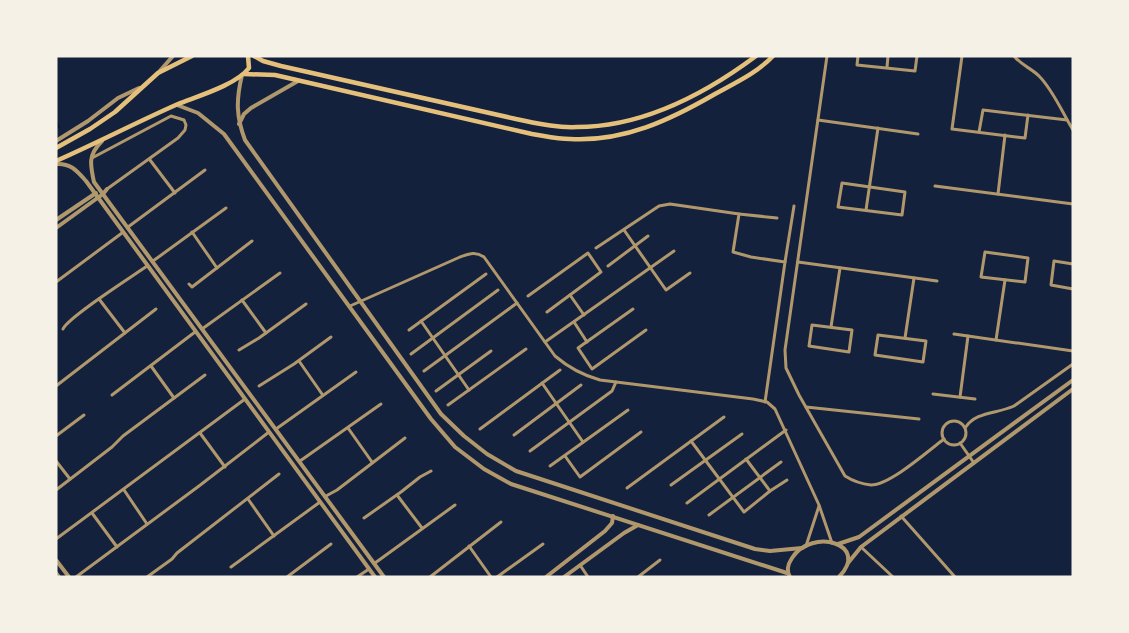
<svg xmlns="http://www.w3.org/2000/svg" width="1129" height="633" viewBox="0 0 1129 633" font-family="'Source Sans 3',sans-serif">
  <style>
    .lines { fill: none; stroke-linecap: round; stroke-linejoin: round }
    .stream { stroke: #0b132b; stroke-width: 2 }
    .minor { stroke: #b1986c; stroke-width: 3 }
    .tertiary { stroke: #b1986c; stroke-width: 4 }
    .primary { stroke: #e5c07b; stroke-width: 4.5 }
  </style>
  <rect width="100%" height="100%" fill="#14213d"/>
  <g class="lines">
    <polyline class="stream" points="56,121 59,127"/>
    <g class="minor">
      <path d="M827,56L785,350L786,368L799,395L845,476C853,481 861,484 871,485C890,485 928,451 944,439"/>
      <polyline points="858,56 857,65 915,71 917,56"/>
      <polyline points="962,56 952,129 1025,138 1028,115"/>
      <path d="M1014,56C1021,65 1031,68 1039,76C1053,90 1062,112 1073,130"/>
      <polyline points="887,67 888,56"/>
      <polyline points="818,120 918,134"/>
      <polyline points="979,132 983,110 1067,120"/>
      <polyline points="92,158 171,116 184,120 186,125 185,130 178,138 107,189"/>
      <polyline points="150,160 175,193"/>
      <polygon points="842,183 905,192 902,215 838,207"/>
      <polyline points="935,186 1073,204"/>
      <polyline points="998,194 1005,135"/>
      <polyline points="866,210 878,128"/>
      <polyline points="739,214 777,218"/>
      <polyline points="128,227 205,170"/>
      <polyline points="624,230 666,290 690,273"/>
      <polyline points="192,232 217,268"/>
      <polyline points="596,248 659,206 670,204 739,214 733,252 751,257 785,262 765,402"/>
      <polygon points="985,252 1028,258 1025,282 981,277"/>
      <polyline points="153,261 226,208"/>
      <polyline points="785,262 794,206"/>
      <polyline points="798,262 937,281"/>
      <polyline points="1073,264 1054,261 1051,285 1073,289"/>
      <polyline points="608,266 648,236"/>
      <polyline points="56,282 122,233"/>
      <polyline points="189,284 192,287 252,241"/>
      <polyline points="570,295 584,315"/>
      <polyline points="528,296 588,253 601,272 547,312"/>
      <polyline points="99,299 125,333"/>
      <polyline points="242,300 266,333"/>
      <path d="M350,306L460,257C469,254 475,251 484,257L555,356C569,368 582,375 600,380L753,399L767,402L775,409L819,505L832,543"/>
      <polyline points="633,309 578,348 592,369 646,330"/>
      <polyline points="421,321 469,390"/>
      <polyline points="574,322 587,342"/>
      <polygon points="812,325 852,330 849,352 809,346"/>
      <polyline points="831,327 840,268"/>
      <path d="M63,329C68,317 133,276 147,266"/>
      <polyline points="202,329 280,273"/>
      <polyline points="409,330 486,274"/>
      <polyline points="954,334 1073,351"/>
      <polygon points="878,335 926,341 923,362 875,355"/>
      <polyline points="905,338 914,278"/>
      <polyline points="996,340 1005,280"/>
      <polyline points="545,342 674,251"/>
      <polyline points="239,350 259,338 306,304"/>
      <polyline points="411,354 498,290"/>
      <polyline points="299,361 322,394"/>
      <polyline points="151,366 174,398"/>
      <polyline points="424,371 517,303"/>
      <polyline points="542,383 583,442"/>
      <polyline points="56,386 156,309"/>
      <polyline points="259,386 294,364 331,337"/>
      <polyline points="436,391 491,351"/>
      <polyline points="933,394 975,399"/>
      <polyline points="112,395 195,332"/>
      <polyline points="960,397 968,336"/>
      <polyline points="448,405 526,349"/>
      <polyline points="806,407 919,419"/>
      <circle cx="954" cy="433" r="12"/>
      <polyline points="348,428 372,462"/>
      <path d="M965,428C976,411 997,414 1014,406L1073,364"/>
      <polyline points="276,429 356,372"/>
      <polyline points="480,429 560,370"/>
      <polyline points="200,433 225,467"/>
      <polyline points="514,435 581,385"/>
      <polyline points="56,436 84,415"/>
      <polyline points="691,441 744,512 770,491 746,459"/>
      <polyline points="960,443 974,463"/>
      <polyline points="530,451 612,391 616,382"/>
      <polyline points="565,456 580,477 641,432"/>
      <polyline points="56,461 70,479"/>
      <polyline points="300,461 381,404"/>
      <polyline points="550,466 628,410"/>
      <polyline points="671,485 742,434"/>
      <polyline points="627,488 724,417"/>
      <polyline points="56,490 112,447 123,436 205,375"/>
      <polyline points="124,490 147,524"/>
      <polyline points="770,491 787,480"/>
      <polyline points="397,495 422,528"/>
      <polyline points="326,496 337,490 405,438"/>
      <polyline points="248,499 274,536"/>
      <polyline points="687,503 786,430"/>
      <polyline points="92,513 117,547"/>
      <polyline points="709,515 781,462"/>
      <polyline points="901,516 955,577"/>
      <polyline points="364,518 401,492 420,477 431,471"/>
      <polyline points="56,539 245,399"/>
      <polyline points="469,546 491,577"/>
      <polyline points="806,546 819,506"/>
      <polyline points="861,547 893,577"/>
      <polyline points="375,563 455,505"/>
      <polyline points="580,565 588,577"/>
      <polyline points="231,567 320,502"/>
      <polyline points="76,577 199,486 269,432"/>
      <polyline points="147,577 172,559 177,553 279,474"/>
      <polyline points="287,577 331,544"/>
      <polyline points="357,577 369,569"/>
      <polyline points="430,577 501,522"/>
      <polyline points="497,577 543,544"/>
      <polyline points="638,577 660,560"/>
    </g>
    <g class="tertiary">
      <polyline points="158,73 173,56"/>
      <path d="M242,75C236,100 236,116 245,140L441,414L464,436L487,454L516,471L755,549L770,551L802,548"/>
      <polyline points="177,105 198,113 224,134 431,419 455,447 484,469 511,484 787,573"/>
      <polyline points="239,124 244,114 251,108 298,81"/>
      <polyline points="56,141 88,121 118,98 139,88"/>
      <path d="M102,141C88,155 90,164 94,182L384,577"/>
      <path d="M56,164C71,163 77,171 86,181L375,577"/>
      <polyline points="56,220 96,193"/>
      <polyline points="56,228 103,194 107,189"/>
      <polyline points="838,544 859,537 1073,380"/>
      <polyline points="56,560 69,577"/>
      <polyline points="848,563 861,547 1073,389"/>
      <polyline points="56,573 59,577"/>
      <polyline points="546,577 605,531 612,523 613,516"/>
      <polyline points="564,577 624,533 638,525"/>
      <path d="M790,577C786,571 788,564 792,558C812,527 871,544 839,577"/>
    </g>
    <g class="primary">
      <path d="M254,56L263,61L281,66L516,119C536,123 556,128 577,127C642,127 705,94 756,56"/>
      <path d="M244,74L275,75L532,134C545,136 557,139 570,139C624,142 670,120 715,94C735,83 757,73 773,56"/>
      <polyline points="56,148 90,129 115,112 158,73 192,56"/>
      <path d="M56,161C97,143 137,122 178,104C198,96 236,85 249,68L248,56"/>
    </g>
  </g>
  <rect width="1129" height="633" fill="none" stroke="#f6f1e7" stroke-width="115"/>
</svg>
